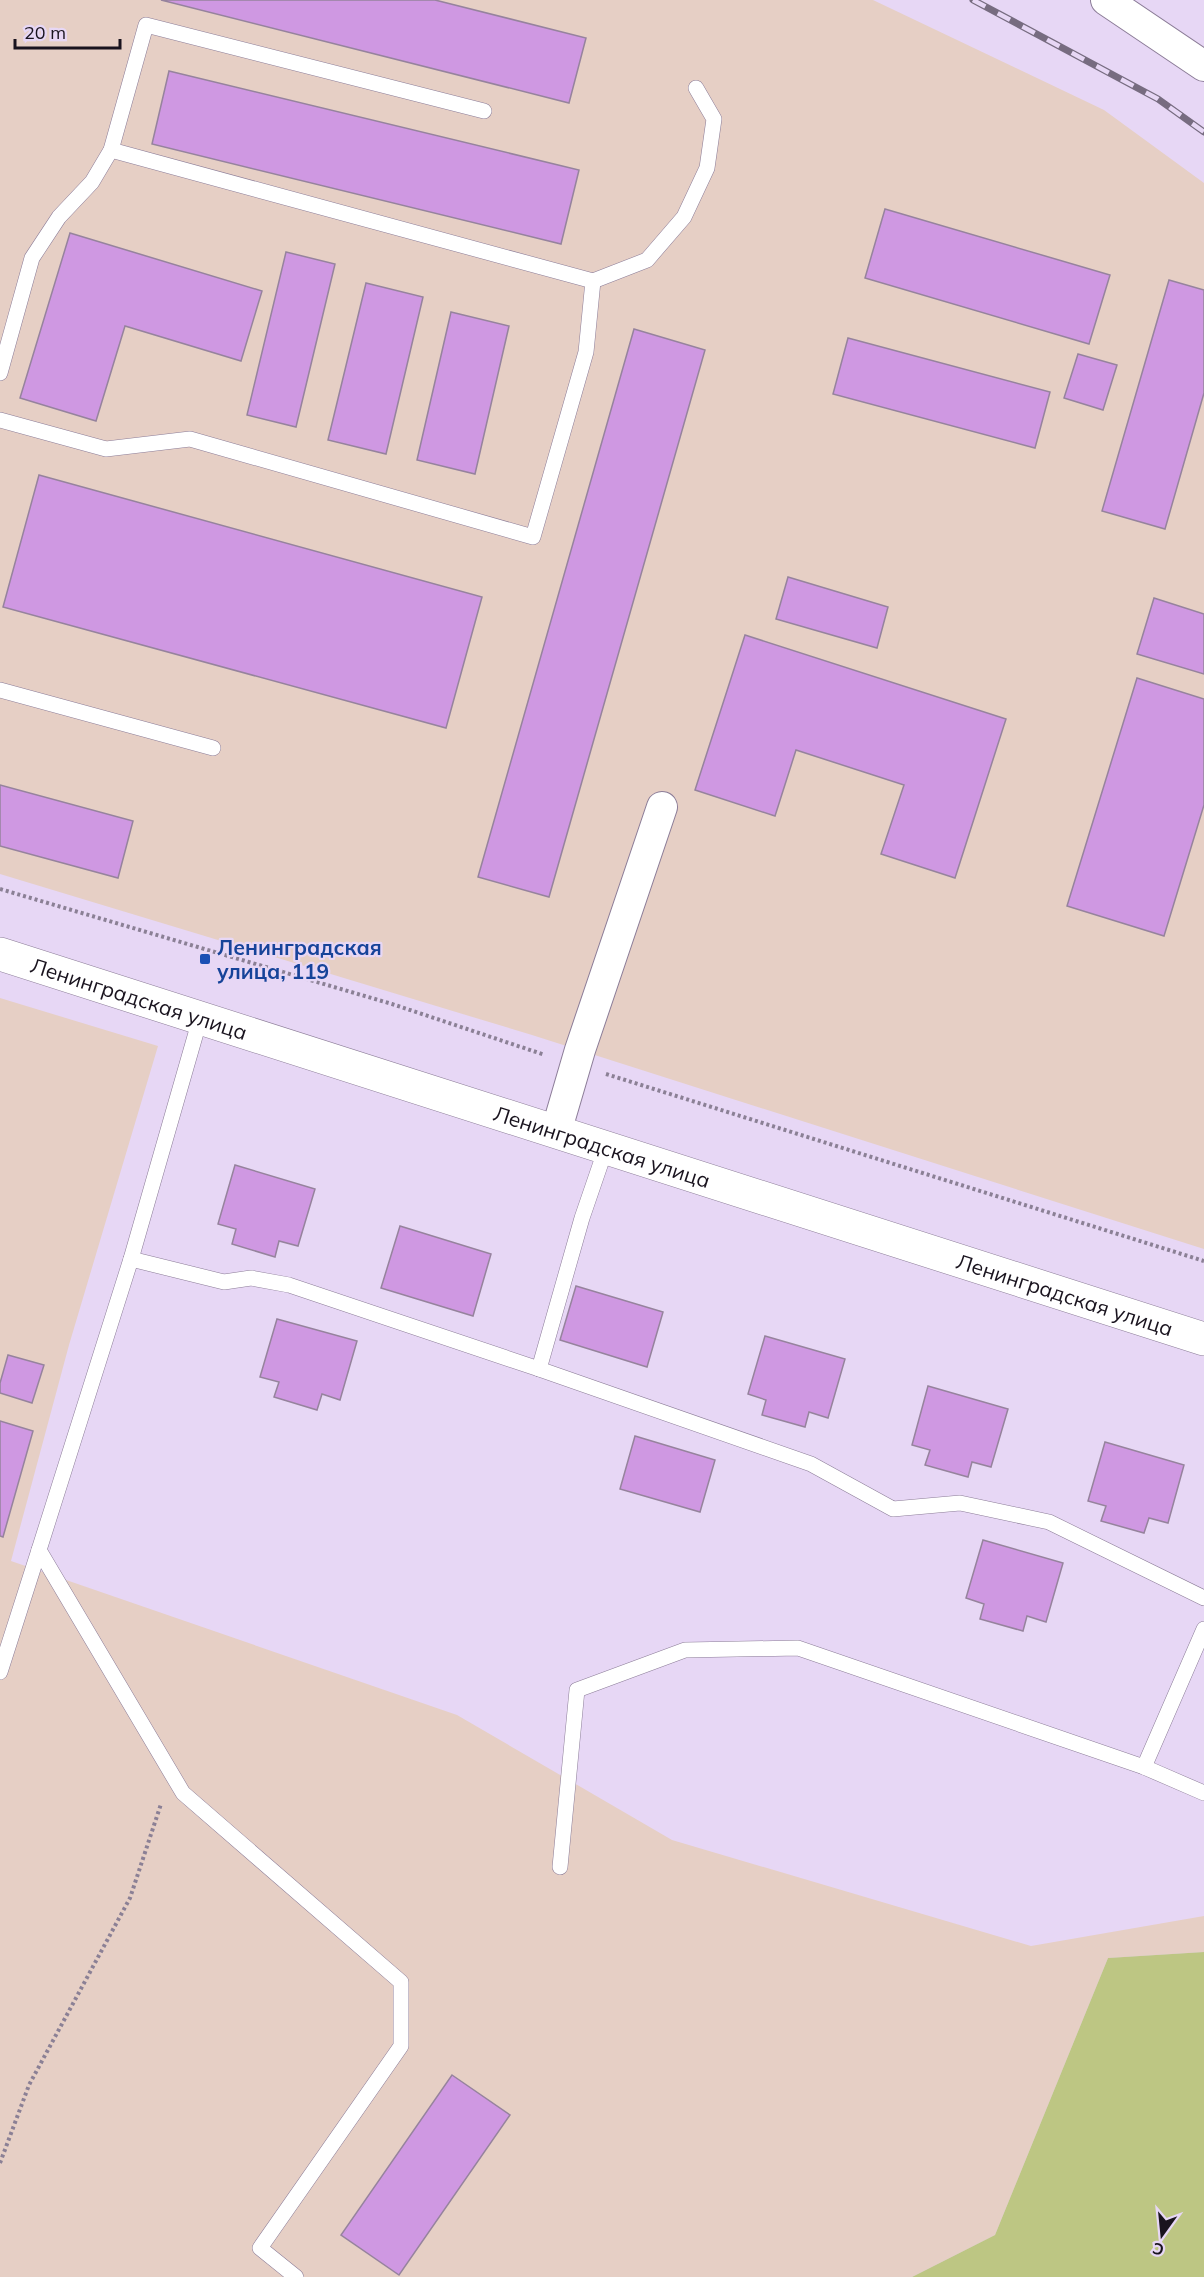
<svg xmlns="http://www.w3.org/2000/svg" width="1204" height="2277" viewBox="0 0 1204 2277" font-family="Mulish,sans-serif">
  <style>
    .industrial { fill: #e6cfc5 }
    .green { fill: #bdc683 }
    .building { fill: #cf98e2; stroke: #96839d; stroke-width: 1.5 }
    .lines { fill: none; stroke-linecap: round; stroke-linejoin: round }
    .lane-casing { stroke: #8c7d98; stroke-width: 16 }
    .street-casing { stroke: #8c7d98; stroke-width: 32 }
    .secondary-casing { stroke: #8c7d98; stroke-width: 34 }
    .path { stroke: #8b8095; stroke-width: 4; stroke-dasharray: 3 3; stroke-linecap: butt }
    .lane { stroke: #fff; stroke-width: 15 }
    .street { stroke: #fff; stroke-width: 30 }
    .secondary { stroke: #fff; stroke-width: 33 }
    .rail-casing { stroke: #776c80; stroke-width: 7 }
    .rail { stroke: #e7d7f5; stroke-width: 4.5; stroke-dasharray: 14; stroke-linecap: butt }
    .transit-dot { fill: #1a4fb4; stroke: #e7d7f5; stroke-width: 2 }
    .labels { text-anchor: middle; dominant-baseline: central; stroke-width: 4.5; stroke-linejoin: round; paint-order: stroke }
    .transit-label { font-size: 21px; font-weight: bold; fill: #164399; stroke: #e7d7f5; text-anchor: start }
    .street-label { font-size: 21px; fill: #19131e; stroke: #e7d7f5 }
  </style>
  <rect width="100%" height="100%" fill="#e7d7f5"/>
  <g class="industrial">
    <polygon points="0,0 873,0 1104,110 1204,183 1204,1249 532,1035 0,874"/>
    <polygon points="0,998 158,1046 69,1345 11,1561 457,1715 672,1840 1031,1946 1204,1916 1204,1952 1108,1958 995,2235 912,2277 0,2277"/>
  </g>
  <polygon class="green" points="1204,1952 1204,2277 912,2277 995,2235 1108,1958"/>
  <g class="building">
    <polygon points="161,0 435,0 586,38 569,103"/>
    <polygon points="169,71 579,170 561,244 152,144"/>
    <polygon points="885,209 1110,275 1089,344 865,278"/>
    <polygon points="70,233 262,291 241,361 125,326 96,421 20,398"/>
    <polygon points="286,252 335,264 296,427 247,415"/>
    <polygon points="1169,280 1204,290 1204,393 1165,529 1102,511"/>
    <polygon points="366,283 423,297 386,454 328,440"/>
    <polygon points="451,312 509,326 475,474 417,460"/>
    <polygon points="634,329 705,350 549,897 478,877"/>
    <polygon points="848,338 1050,392 1035,448 833,394"/>
    <polygon points="1078,354 1117,365 1103,410 1064,398"/>
    <polygon points="39,475 482,597 446,728 3,607"/>
    <polygon points="788,577 888,607 877,648 776,619"/>
    <polygon points="1154,598 1204,614 1204,674 1137,654"/>
    <polygon points="745,635 1006,719 955,878 881,854 904,785 796,750 775,816 695,790"/>
    <polygon points="1137,678 1204,699 1204,805 1164,936 1067,906"/>
    <polygon points="0,785 133,821 118,878 0,846"/>
    <polygon points="235,1165 315,1189 298,1246 279,1241 275,1257 232,1244 236,1229 218,1224"/>
    <polygon points="400,1226 491,1254 473,1316 381,1288"/>
    <polygon points="576,1286 663,1312 647,1367 560,1340"/>
    <polygon points="277,1319 357,1341 340,1400 322,1394 317,1410 274,1397 279,1382 260,1377"/>
    <polygon points="765,1336 845,1359 828,1418 809,1412 805,1427 762,1415 766,1400 748,1394"/>
    <polygon points="8,1355 44,1365 32,1403 0,1393 0,1383"/>
    <polygon points="928,1386 1008,1409 991,1467 972,1462 968,1477 925,1465 930,1450 912,1445"/>
    <polygon points="0,1421 33,1431 3,1537 0,1536"/>
    <polygon points="635,1436 715,1460 700,1512 620,1489"/>
    <polygon points="1105,1442 1184,1465 1168,1523 1149,1518 1144,1533 1101,1521 1106,1506 1088,1501"/>
    <polygon points="983,1540 1063,1563 1046,1622 1027,1616 1023,1631 980,1619 984,1604 966,1598"/>
    <polygon points="452,2075 510,2115 399,2275 341,2235"/>
  </g>
  <g class="lines">
    <defs>
      <g id="lane">
        <polyline points="111,150 593,281 647,260 684,217 707,168 714,119 696,88"/>
        <polyline points="0,373 32,258 59,217 92,182 111,150 146,25 484,111"/>
        <polyline points="0,420 106,449 190,439 533,537 586,352 593,281"/>
        <polyline points="0,690 213,748"/>
        <polyline points="131,1259 224,1282 251,1278 289,1285 539,1369 582,1218 606,1148"/>
        <polyline points="539,1369 811,1464 893,1509 960,1503 1049,1522 1204,1598"/>
        <polyline points="39,1550 131,1259 200,1019"/>
        <polyline points="0,1672 39,1550 183,1793 401,1982 401,2046 260,2248 296,2277"/>
        <polyline points="1144,1767 1204,1629"/>
        <polyline points="560,1867 577,1690 685,1650 798,1648 1144,1767 1204,1793"/>
      </g>
      <g id="street">
        <polyline points="1106,0 1204,66"/>
        <polyline points="556,1132 580,1050 662,807"/>
      </g>
      <g id="secondary">
        <path id="s1" d="M0,954L1204,1339"/>
      </g>
    </defs>
    <use href="#lane" class="lane-casing"/>
    <use href="#street" class="street-casing"/>
    <use href="#secondary" class="secondary-casing"/>
    <g class="path">
      <polyline points="0,889 392,1004 545,1055"/>
      <polyline points="606,1074 1204,1261"/>
      <polyline points="0,2163 29,2085 130,1898 161,1804"/>
    </g>
    <use href="#lane" class="lane"/>
    <use href="#street" class="street"/>
    <use href="#secondary" class="secondary"/>
    <defs>
      <polyline id="rail" points="973,0 1158,99 1204,132"/>
    </defs>
    <use href="#rail" class="rail-casing"/>
    <use href="#rail" class="rail"/>
  </g>
  <rect class="transit-dot" x="199" y="953" width="12" height="12" rx="3"/>
  <g class="labels">
    <g class="transit-label">
      <text x="217" y="947">Ленинградская<tspan x="217" dy="24">улица, 119</tspan></text>
    </g>
    <g class="street-label">
      <text stroke="none"><textPath href="#s1" startOffset="146">Ленинградская улица</textPath></text>
      <text stroke="none"><textPath href="#s1" startOffset="632">Ленинградская улица</textPath></text>
      <text stroke="none"><textPath href="#s1" startOffset="1118">Ленинградская улица</textPath></text>
    </g>
  </g>
  <g transform="translate(1162 2235) rotate(195)" stroke="#e7d7f5" stroke-width="4.5" paint-order="stroke">
  <path d="M0-4.5L10 22L0 15L-10 22Z" fill="#19131e"/>
  <text y="-9" font-size="16" font-weight="bold" text-anchor="middle" fill="#19131e">С</text>
  </g>
  <path d="M15 39v9h105v-9" fill="none" stroke="#19131e" stroke-width="3"/>
  <text x="24" y="39" font-size="18" fill="#19131e" stroke="#e7d7f5" stroke-width="4.5" paint-order="stroke">20 m</text>
</svg>
